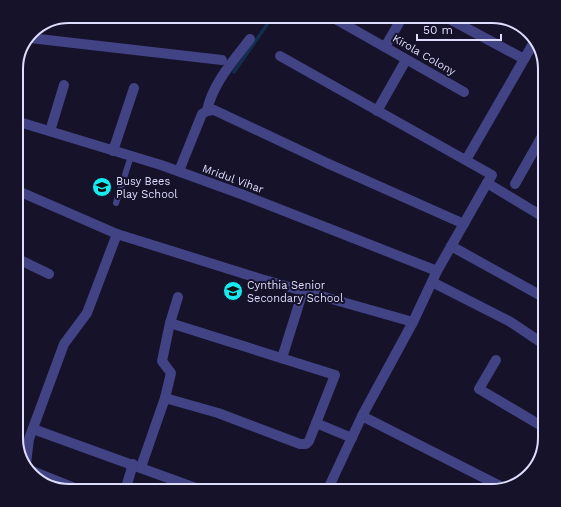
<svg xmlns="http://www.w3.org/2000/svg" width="561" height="507" viewBox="0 0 561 507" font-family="'Work Sans',sans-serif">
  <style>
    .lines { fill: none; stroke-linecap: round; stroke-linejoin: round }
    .stream { stroke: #132d4d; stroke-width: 3.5 }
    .lane { stroke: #414385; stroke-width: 6 }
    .street { stroke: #414385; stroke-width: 10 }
    .labels { text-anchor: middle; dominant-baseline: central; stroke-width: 4; stroke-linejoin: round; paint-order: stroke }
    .street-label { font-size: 11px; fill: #deddfd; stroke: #151229 }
    .poi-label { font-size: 11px; fill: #deddfd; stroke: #151229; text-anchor: start }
    .rim { fill: none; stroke: #deddfd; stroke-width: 2 }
  </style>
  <rect width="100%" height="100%" fill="#151229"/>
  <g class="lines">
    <polyline class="stream" points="234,72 273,16"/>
    <polyline class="lane" points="116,203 131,156"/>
    <g class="street">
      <polyline points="330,16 464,92"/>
      <polyline points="444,16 524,59"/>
      <polyline points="30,38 222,60"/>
      <polyline points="385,47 403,16"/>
      <polyline points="280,56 492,175 487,183"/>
      <path d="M207,111C212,84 234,60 250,39"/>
      <polyline points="377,111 406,60"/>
      <polyline points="16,121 161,165 241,194 437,271"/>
      <polyline points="50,131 64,85"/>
      <polyline points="113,151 134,88"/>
      <polyline points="466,160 534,42"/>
      <polyline points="179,171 202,114 207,111 214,110 329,164 464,224"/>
      <polyline points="515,184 545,131"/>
      <polyline points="16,190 117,234 261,279 413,322"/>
      <polyline points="451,246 545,298"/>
      <polyline points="16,258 49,274"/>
      <polyline points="432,282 509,321 545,345"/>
      <polyline points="282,358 303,291"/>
      <polyline points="496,360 479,389 545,428"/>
      <polyline points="165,398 171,373 162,361 170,323"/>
      <polyline points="362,416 502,487"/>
      <polyline points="316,423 352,438"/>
      <polyline points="33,429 204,491"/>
      <polyline points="26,464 29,439 64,344 87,313 117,234"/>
      <polyline points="141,467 165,398 218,413 300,444 306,444 309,441 335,375 170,323 178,297"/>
      <polyline points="29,470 82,491"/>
      <polyline points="125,491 133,464"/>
      <polyline points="327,491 362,416 413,322 437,271 487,183 545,218"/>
    </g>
  </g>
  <defs>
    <symbol id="school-disc" viewBox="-11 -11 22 22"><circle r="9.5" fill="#15ebf1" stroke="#151229"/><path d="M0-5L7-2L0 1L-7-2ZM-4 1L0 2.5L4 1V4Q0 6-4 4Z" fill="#111"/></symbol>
  </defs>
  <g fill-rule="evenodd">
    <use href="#school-disc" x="91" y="176" width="22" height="22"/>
    <use href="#school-disc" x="222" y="280" width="22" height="22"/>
  </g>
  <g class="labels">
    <g class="street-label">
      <text transform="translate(424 55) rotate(30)">Kirola Colony</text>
      <text transform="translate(233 179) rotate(20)">Mridul Vihar</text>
    </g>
    <g class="poi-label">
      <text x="116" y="181">Busy Bees<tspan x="116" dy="13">Play School</tspan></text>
      <text x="247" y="285">Cynthia Senior<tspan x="247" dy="13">Secondary School</tspan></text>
    </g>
  </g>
  <path d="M0 0H561V507H0ZM69 23H492A46 46 0 0 1 538 69V438A46 46 0 0 1 492 484H69A46 46 0 0 1 23 438V69A46 46 0 0 1 69 23Z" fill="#151229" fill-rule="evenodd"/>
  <path class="rim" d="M69 23H492A46 46 0 0 1 538 69V438A46 46 0 0 1 492 484H69A46 46 0 0 1 23 438V69A46 46 0 0 1 69 23Z"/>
  <path d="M417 34v6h84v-6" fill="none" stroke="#deddfd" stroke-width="2"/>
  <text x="423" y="34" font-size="12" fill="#deddfd" stroke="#151229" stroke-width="3" paint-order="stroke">50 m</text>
</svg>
